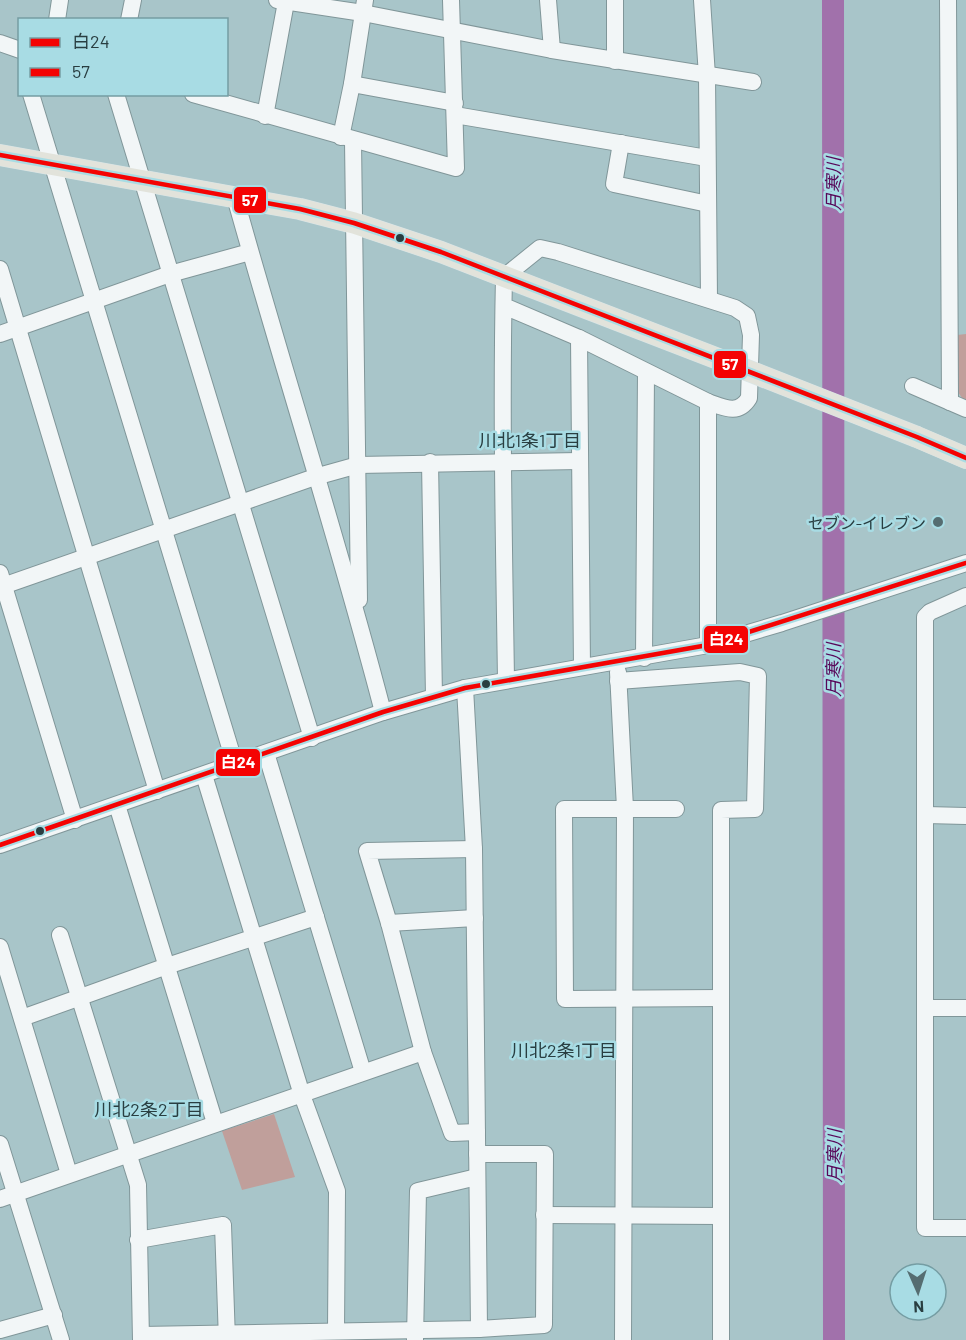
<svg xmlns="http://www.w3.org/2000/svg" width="966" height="1340" viewBox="0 0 966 1340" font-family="Barlow,'Noto Sans JP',sans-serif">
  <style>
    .green { fill: #c09f9b }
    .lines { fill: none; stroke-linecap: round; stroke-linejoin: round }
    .river { stroke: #a171ab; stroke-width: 22 }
    .minor-casing { stroke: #809699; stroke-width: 18 }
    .major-casing { stroke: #d8e5e7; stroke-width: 22 }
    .minor { stroke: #f2f6f7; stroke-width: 16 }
    .major { stroke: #e2e3db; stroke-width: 21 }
    .major-bridge-casing { stroke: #d8e5e7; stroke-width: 22; stroke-linecap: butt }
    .major-bridge { stroke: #e2e3db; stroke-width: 21 }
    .bus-1-casing { stroke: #a8dce4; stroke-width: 9 }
    .bus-2-casing { stroke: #a8dce4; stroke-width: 9 }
    .bus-1 { stroke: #f40303; stroke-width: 4.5 }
    .bus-2 { stroke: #f40303; stroke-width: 4.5 }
    .bus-dot { fill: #293e41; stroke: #a8dce4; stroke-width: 2 }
    .poi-dot { fill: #556d71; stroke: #a8dce4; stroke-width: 2 }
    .labels { text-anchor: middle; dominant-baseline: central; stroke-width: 5; stroke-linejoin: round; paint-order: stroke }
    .poi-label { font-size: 16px; fill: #293e41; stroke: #a8dce4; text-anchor: end }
    .water-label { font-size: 18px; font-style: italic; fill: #570558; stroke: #a8dce4 }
    .neighbourhood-label { font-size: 18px; fill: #293e41; stroke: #a8dce4 }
    .line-badge { stroke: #a8dce4; stroke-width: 2 }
    .badge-label { font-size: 16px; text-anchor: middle; font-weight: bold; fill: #fff }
  </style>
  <rect width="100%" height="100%" fill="#a8c5c9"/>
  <g class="green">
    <polygon points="966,334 966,400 962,398 958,392 957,335"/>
    <polygon points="274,1114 295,1177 242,1190 222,1131"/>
  </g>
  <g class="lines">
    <polyline class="river" points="833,0 834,1340"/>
    <defs>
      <g id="minor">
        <polyline points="277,0 363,13 552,50 753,82"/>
        <polyline points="548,0 552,50"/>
        <polyline points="615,0 615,61"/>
        <polyline points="702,0 707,76 709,299"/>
        <polyline points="948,0 950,402"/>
        <polyline points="57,20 60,0"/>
        <polyline points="129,20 133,0"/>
        <polyline points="0,43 20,50"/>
        <polyline points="352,84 455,103"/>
        <polyline points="31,94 235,764"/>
        <polyline points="116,94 312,738"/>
        <polyline points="193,94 456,168 451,0"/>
        <polyline points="455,115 707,158"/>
        <polyline points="265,116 286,2"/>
        <polyline points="341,137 352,84 365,0"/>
        <polyline points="353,141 359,600"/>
        <polyline points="621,143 614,184 708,204"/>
        <path d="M235,197C283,369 338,539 383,712"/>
        <polyline points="0,269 157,791"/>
        <path d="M504,306L579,338L708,402C723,407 738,416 749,398L751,335L747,316L735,308L558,252L540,248L504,277C501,411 504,546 506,680"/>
        <polyline points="0,334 170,274 250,252"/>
        <polyline points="579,338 582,667"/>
        <polyline points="913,386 966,409"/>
        <polyline points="430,462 434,697"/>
        <polyline points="0,573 75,820"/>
        <polyline points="0,587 315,477 358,465 579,461"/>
        <polyline points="966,596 930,612 925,617 925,1228 966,1228"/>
        <polyline points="708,645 708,402"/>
        <polyline points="644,658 646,372"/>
        <polyline points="618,672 625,808 623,1340"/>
        <polyline points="618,681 740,672 758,676 755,809 721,810 721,1340"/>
        <polyline points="465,688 474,849 479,1329"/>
        <polyline points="266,753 363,1072"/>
        <polyline points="204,775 302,1095 337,1191 336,1331"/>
        <polyline points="117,805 215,1123"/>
        <polyline points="676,809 564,809 565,999 721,998"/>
        <polyline points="926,815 966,816"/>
        <polyline points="0,845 383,712 465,688 708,645 782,623 966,563"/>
        <polyline points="474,849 367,851 389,923 423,1052 452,1133 477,1132"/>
        <polyline points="389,923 475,918"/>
        <polyline points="60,935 138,1185 141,1340"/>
        <polyline points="0,947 69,1174"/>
        <polyline points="925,1008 966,1008"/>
        <polyline points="22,1018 167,966 316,917"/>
        <polyline points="0,1144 61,1340"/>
        <polyline points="0,1199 423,1052"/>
        <polyline points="544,1215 721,1216"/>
        <polyline points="138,1240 223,1225 227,1340"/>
        <polyline points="0,1330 54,1315"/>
        <polyline points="141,1335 479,1329 544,1325 545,1154 477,1154"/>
        <polyline points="415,1339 418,1191 477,1177"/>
      </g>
      <g id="major">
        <polyline points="0,155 300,209 354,223 441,252 739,367"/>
        <polyline points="917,437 966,458"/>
      </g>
    </defs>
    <use href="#minor" class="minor-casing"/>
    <use href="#major" class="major-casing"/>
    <use href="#minor" class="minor"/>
    <use href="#major" class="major"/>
    <defs>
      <polyline id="major-bridge" points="739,367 917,437"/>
    </defs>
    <use href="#major-bridge" class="major-bridge-casing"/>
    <use href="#major-bridge" class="major-bridge"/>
    <defs>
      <polyline id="bus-1" points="0,845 383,712 465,688 708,645 966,563"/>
      <polyline id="bus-2" points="0,155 300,209 354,223 441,252 917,437 966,458"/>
    </defs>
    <use href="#bus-1" class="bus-1-casing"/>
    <use href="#bus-2" class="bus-2-casing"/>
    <use href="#bus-1" class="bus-1"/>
    <use href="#bus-2" class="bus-2"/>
  </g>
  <g class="bus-dot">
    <circle cx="400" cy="238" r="5"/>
    <circle cx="486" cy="684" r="5"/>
    <circle cx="40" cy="831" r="5"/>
  </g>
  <circle class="poi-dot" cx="938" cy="522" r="6"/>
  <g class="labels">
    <g class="poi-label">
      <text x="926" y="522">セブン-イレブン</text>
    </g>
    <g class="water-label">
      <text transform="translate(833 184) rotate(-90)">月寒川</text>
      <text transform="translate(833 670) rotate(-90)">月寒川</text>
      <text transform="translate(834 1156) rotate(-90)">月寒川</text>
    </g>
    <g class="neighbourhood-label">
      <text x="530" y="440">川北1条1丁目</text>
      <text x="564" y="1050">川北2条1丁目</text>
      <text x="149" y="1109">川北2条2丁目</text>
    </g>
  </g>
  <g class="line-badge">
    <rect x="233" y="186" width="34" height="28" rx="6" fill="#f40303"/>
    <rect x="713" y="350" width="34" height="29" rx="6" fill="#f40303"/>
    <rect x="703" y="625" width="46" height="29" rx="6" fill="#f40303"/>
    <rect x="215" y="748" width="46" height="29" rx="6" fill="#f40303"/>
  </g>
  <g class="badge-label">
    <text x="250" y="206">57</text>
    <text x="730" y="370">57</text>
    <text x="726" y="645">白24</text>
    <text x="238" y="768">白24</text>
  </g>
  <rect x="18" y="18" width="210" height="78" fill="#a8dce4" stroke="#759da3" stroke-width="1.5"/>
  <rect x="30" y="38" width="30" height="9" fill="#f40303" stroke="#759da3" stroke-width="1.5"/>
  <text x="72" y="48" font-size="18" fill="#293e41">白24</text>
  <rect x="30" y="68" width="30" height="9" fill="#f40303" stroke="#759da3" stroke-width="1.5"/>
  <text x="72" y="78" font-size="18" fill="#293e41">57</text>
  <g transform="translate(918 1292) rotate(177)"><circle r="28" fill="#a8dce4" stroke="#759da3" stroke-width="1.5"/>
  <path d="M0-4.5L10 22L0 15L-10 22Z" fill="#556d71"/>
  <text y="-9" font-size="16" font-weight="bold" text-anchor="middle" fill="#293e41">N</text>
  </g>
</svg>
